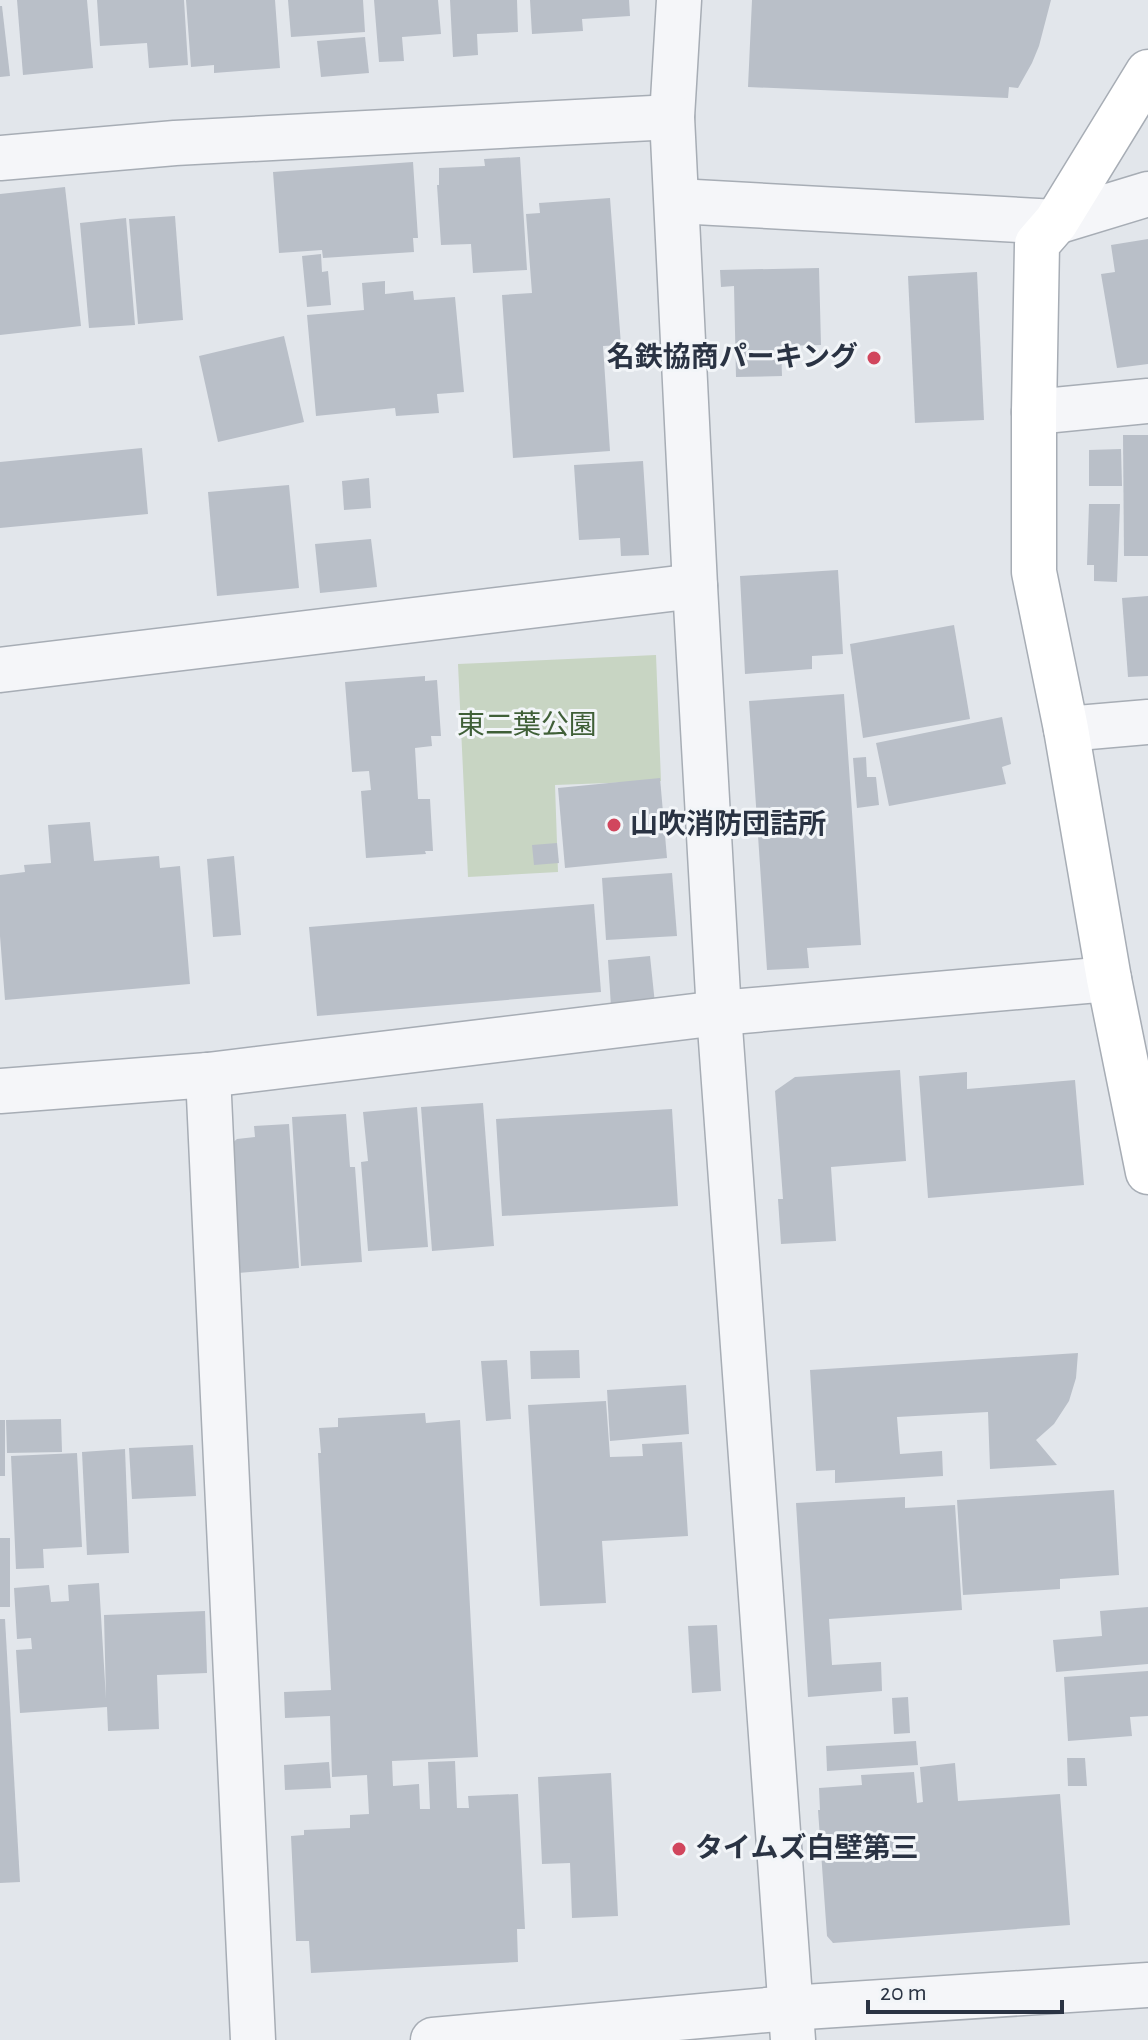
<svg xmlns="http://www.w3.org/2000/svg" width="1148" height="2040" viewBox="0 0 1148 2040" font-family="'Alegreya Sans','Noto Sans JP',sans-serif">
  <style>
    .green { fill: #c8d5c3 }
    .building { fill: #b9bfc8 }
    .lines { fill: none; stroke-linecap: round; stroke-linejoin: round }
    .street-casing { stroke: #a7adb5; stroke-width: 47 }
    .secondary-casing { stroke: #a7adb5; stroke-width: 47 }
    .street { stroke: #f5f6f9; stroke-width: 44 }
    .secondary { stroke: #fff; stroke-width: 44 }
    .poi-dot { fill: #d1465d; stroke: #f2f5f8; stroke-width: 3 }
    .labels { text-anchor: middle; dominant-baseline: central; stroke-width: 6; stroke-linejoin: round; paint-order: stroke }
    .poi-label { font-size: 28px; font-weight: bold; fill: #2a3343; stroke: #f2f5f8; text-anchor: start }
    .park-label { font-size: 28px; fill: #3f5f37; stroke: #f2f5f8 }
  </style>
  <rect width="100%" height="100%" fill="#e2e6eb"/>
  <polygon class="green" points="656,655 661,781 555,785 558,872 468,877 458,664"/>
  <g class="building">
    <polygon points="17,0 87,0 93,68 23,75"/>
    <polygon points="97,0 184,0 188,65 149,68 147,43 100,46"/>
    <polygon points="186,0 275,0 280,68 214,73 214,65 191,67"/>
    <polygon points="288,0 363,0 365,32 291,37"/>
    <polygon points="374,0 438,0 441,34 402,37 404,61 379,62"/>
    <polygon points="450,0 517,0 518,32 477,34 478,55 453,57"/>
    <polygon points="530,0 629,0 630,16 582,19 583,31 532,34"/>
    <polygon points="752,0 1051,0 1039,46 1032,63 1018,88 1009,87 1008,98 748,87"/>
    <polygon points="0,6 2,6 10,76 0,77"/>
    <polygon points="365,37 369,73 321,77 317,41"/>
    <polygon points="520,157 527,270 473,273 471,244 441,245 437,185 439,185 439,168 485,166 484,159"/>
    <polygon points="413,162 418,238 413,238 414,252 323,258 322,250 279,253 273,172"/>
    <polygon points="65,187 81,326 0,335 0,194"/>
    <polygon points="610,198 621,345 603,346 610,451 513,458 502,295 532,293 526,214 540,213 539,203"/>
    <polygon points="175,216 183,320 138,324 129,219"/>
    <polygon points="126,218 135,325 89,328 80,223"/>
    <polygon points="1148,239 1148,364 1117,368 1101,274 1115,272 1111,245"/>
    <polygon points="321,254 322,272 328,271 331,305 307,307 302,256"/>
    <polygon points="819,268 821,345 781,346 782,376 736,377 734,286 721,287 720,270"/>
    <polygon points="977,272 984,420 915,423 908,276"/>
    <polygon points="385,281 385,294 413,291 414,300 455,297 464,392 437,394 439,413 396,416 395,408 316,416 307,315 364,310 362,283"/>
    <polygon points="284,336 304,422 218,442 199,356"/>
    <polygon points="1123,435 1148,435 1148,556 1124,556"/>
    <polygon points="142,448 148,514 0,528 0,462"/>
    <polygon points="1121,449 1122,486 1089,486 1089,450"/>
    <polygon points="643,461 649,555 621,556 620,538 579,540 574,465"/>
    <polygon points="369,478 371,508 344,510 342,481"/>
    <polygon points="289,485 299,588 217,596 208,492"/>
    <polygon points="1089,504 1120,504 1117,582 1094,581 1094,565 1087,565"/>
    <polygon points="371,539 377,587 320,593 315,544"/>
    <polygon points="838,570 843,654 812,656 812,669 745,674 740,576"/>
    <polygon points="1148,596 1148,676 1128,677 1122,598"/>
    <polygon points="954,625 970,719 863,738 850,644"/>
    <polygon points="425,676 425,681 437,680 441,736 431,736 432,746 415,748 418,799 430,799 433,851 425,851 426,854 366,858 361,791 371,790 369,771 352,772 345,682"/>
    <polygon points="844,694 861,945 807,948 809,968 767,970 749,701"/>
    <polygon points="1002,717 1011,764 1002,767 1006,784 889,806 876,743"/>
    <polygon points="866,757 867,777 876,777 879,805 857,808 853,758"/>
    <polygon points="660,778 667,858 565,868 558,788"/>
    <polygon points="90,822 94,861 159,856 160,868 180,866 190,984 5,1000 0,936 0,875 25,872 24,865 51,863 48,825"/>
    <polygon points="557,843 559,863 534,865 532,845"/>
    <polygon points="234,856 241,935 213,937 207,859"/>
    <polygon points="672,873 677,936 606,940 602,878"/>
    <polygon points="594,904 601,992 317,1016 309,927"/>
    <polygon points="650,956 655,1004 611,1007 608,960"/>
    <polygon points="900,1070 906,1161 831,1167 836,1241 781,1244 778,1199 783,1199 775,1091 795,1077"/>
    <polygon points="967,1072 967,1089 1075,1080 1084,1185 928,1198 919,1076"/>
    <polygon points="483,1103 494,1246 432,1251 421,1107"/>
    <polygon points="417,1107 428,1247 368,1251 361,1162 368,1161 363,1112"/>
    <polygon points="672,1109 678,1206 502,1216 496,1119"/>
    <polygon points="346,1114 350,1167 355,1167 362,1262 301,1266 292,1117"/>
    <polygon points="289,1124 299,1268 238,1273 230,1145 237,1139 255,1137 254,1126"/>
    <polygon points="579,1350 580,1378 531,1379 530,1351"/>
    <polygon points="1078,1353 1076,1378 1069,1401 1054,1424 1036,1440 1057,1465 990,1469 988,1412 897,1417 900,1454 942,1451 943,1476 835,1483 835,1470 816,1471 810,1370"/>
    <polygon points="507,1360 511,1419 486,1421 481,1361"/>
    <polygon points="686,1385 689,1434 610,1441 607,1390"/>
    <polygon points="606,1401 610,1457 643,1456 642,1444 682,1442 688,1536 602,1541 606,1603 540,1606 528,1405"/>
    <polygon points="425,1413 426,1423 460,1420 478,1757 392,1761 393,1786 419,1784 420,1809 430,1809 428,1762 455,1761 457,1808 469,1808 468,1796 518,1794 525,1929 517,1929 518,1962 311,1973 309,1941 296,1941 291,1836 304,1835 304,1830 350,1828 350,1815 369,1814 367,1775 332,1777 330,1716 285,1718 284,1692 331,1690 318,1453 321,1453 319,1428 338,1427 338,1418"/>
    <polygon points="61,1419 62,1452 7,1453 6,1420"/>
    <rect x="0" y="1420" width="5" height="56"/>
    <polygon points="193,1445 196,1496 132,1499 129,1448"/>
    <polygon points="125,1449 129,1553 87,1555 82,1452"/>
    <polygon points="77,1453 82,1547 43,1549 44,1568 16,1569 11,1456"/>
    <polygon points="1114,1490 1119,1575 1060,1579 1060,1589 963,1595 957,1500"/>
    <polygon points="905,1497 905,1508 955,1505 962,1610 829,1619 832,1665 881,1662 882,1691 808,1697 796,1503"/>
    <rect x="0" y="1538" width="10" height="69"/>
    <polygon points="99,1583 106,1699 104,1615 205,1611 207,1673 157,1675 159,1729 108,1731 107,1707 20,1713 16,1650 32,1649 31,1638 17,1639 14,1588 49,1585 51,1602 69,1601 68,1585"/>
    <polygon points="1148,1607 1148,1664 1056,1672 1053,1640 1102,1636 1100,1611"/>
    <polygon points="0,1619 5,1619 20,1882 0,1883"/>
    <polygon points="717,1625 721,1691 692,1693 688,1626"/>
    <polygon points="1148,1671 1148,1716 1130,1717 1132,1736 1068,1741 1064,1677"/>
    <polygon points="908,1697 910,1733 894,1734 892,1698"/>
    <polygon points="916,1741 918,1765 827,1771 826,1746"/>
    <polygon points="1067,1758 1085,1758 1087,1786 1068,1786"/>
    <polygon points="329,1762 331,1788 285,1790 284,1765"/>
    <polygon points="955,1763 958,1801 1060,1794 1070,1925 833,1943 827,1936 818,1810 820,1810 819,1788 862,1785 861,1775 914,1772 917,1803 923,1802 920,1767"/>
    <polygon points="611,1773 618,1916 572,1918 570,1863 542,1864 538,1777"/>
  </g>
  <g class="lines">
    <defs>
      <g id="street">
        <polyline points="679,0 672,117 695,586 719,1013 793,2040"/>
        <polyline points="0,158 175,143 672,117"/>
        <polyline points="677,201 1056,222 1148,194"/>
        <polyline points="1034,412 1148,401"/>
        <polyline points="0,670 695,586"/>
        <polyline points="1066,729 1148,722"/>
        <polyline points="208,1075 253,2040"/>
        <polyline points="0,1091 208,1075 719,1013 1109,979"/>
        <polyline points="433,2040 789,2008 1148,1985"/>
      </g>
      <polyline id="secondary" points="1148,72 1056,222 1037,244 1034,412 1034,572 1066,729 1109,979 1148,1172"/>
    </defs>
    <use href="#street" class="street-casing"/>
    <use href="#secondary" class="secondary-casing"/>
    <use href="#street" class="street"/>
    <use href="#secondary" class="secondary"/>
  </g>
  <g class="poi-dot">
    <circle cx="874" cy="358" r="8"/>
    <circle cx="614" cy="825" r="8"/>
    <circle cx="679" cy="1849" r="8"/>
  </g>
  <g class="labels">
    <g class="poi-label">
      <text x="858" y="358" text-anchor="end">名鉄協商パーキング</text>
      <text x="630" y="825">山吹消防団詰所</text>
      <text x="695" y="1849">タイムズ白壁第三</text>
    </g>
    <g class="park-label">
      <text x="527" y="726">東二葉公園</text>
    </g>
  </g>
  <path d="M868 2000v12h194v-12" fill="none" stroke="#2a3343" stroke-width="4"/>
  <text x="880" y="2000" font-size="24" fill="#2a3343" stroke="#f2f5f8" stroke-width="6" paint-order="stroke">20 m</text>
</svg>
